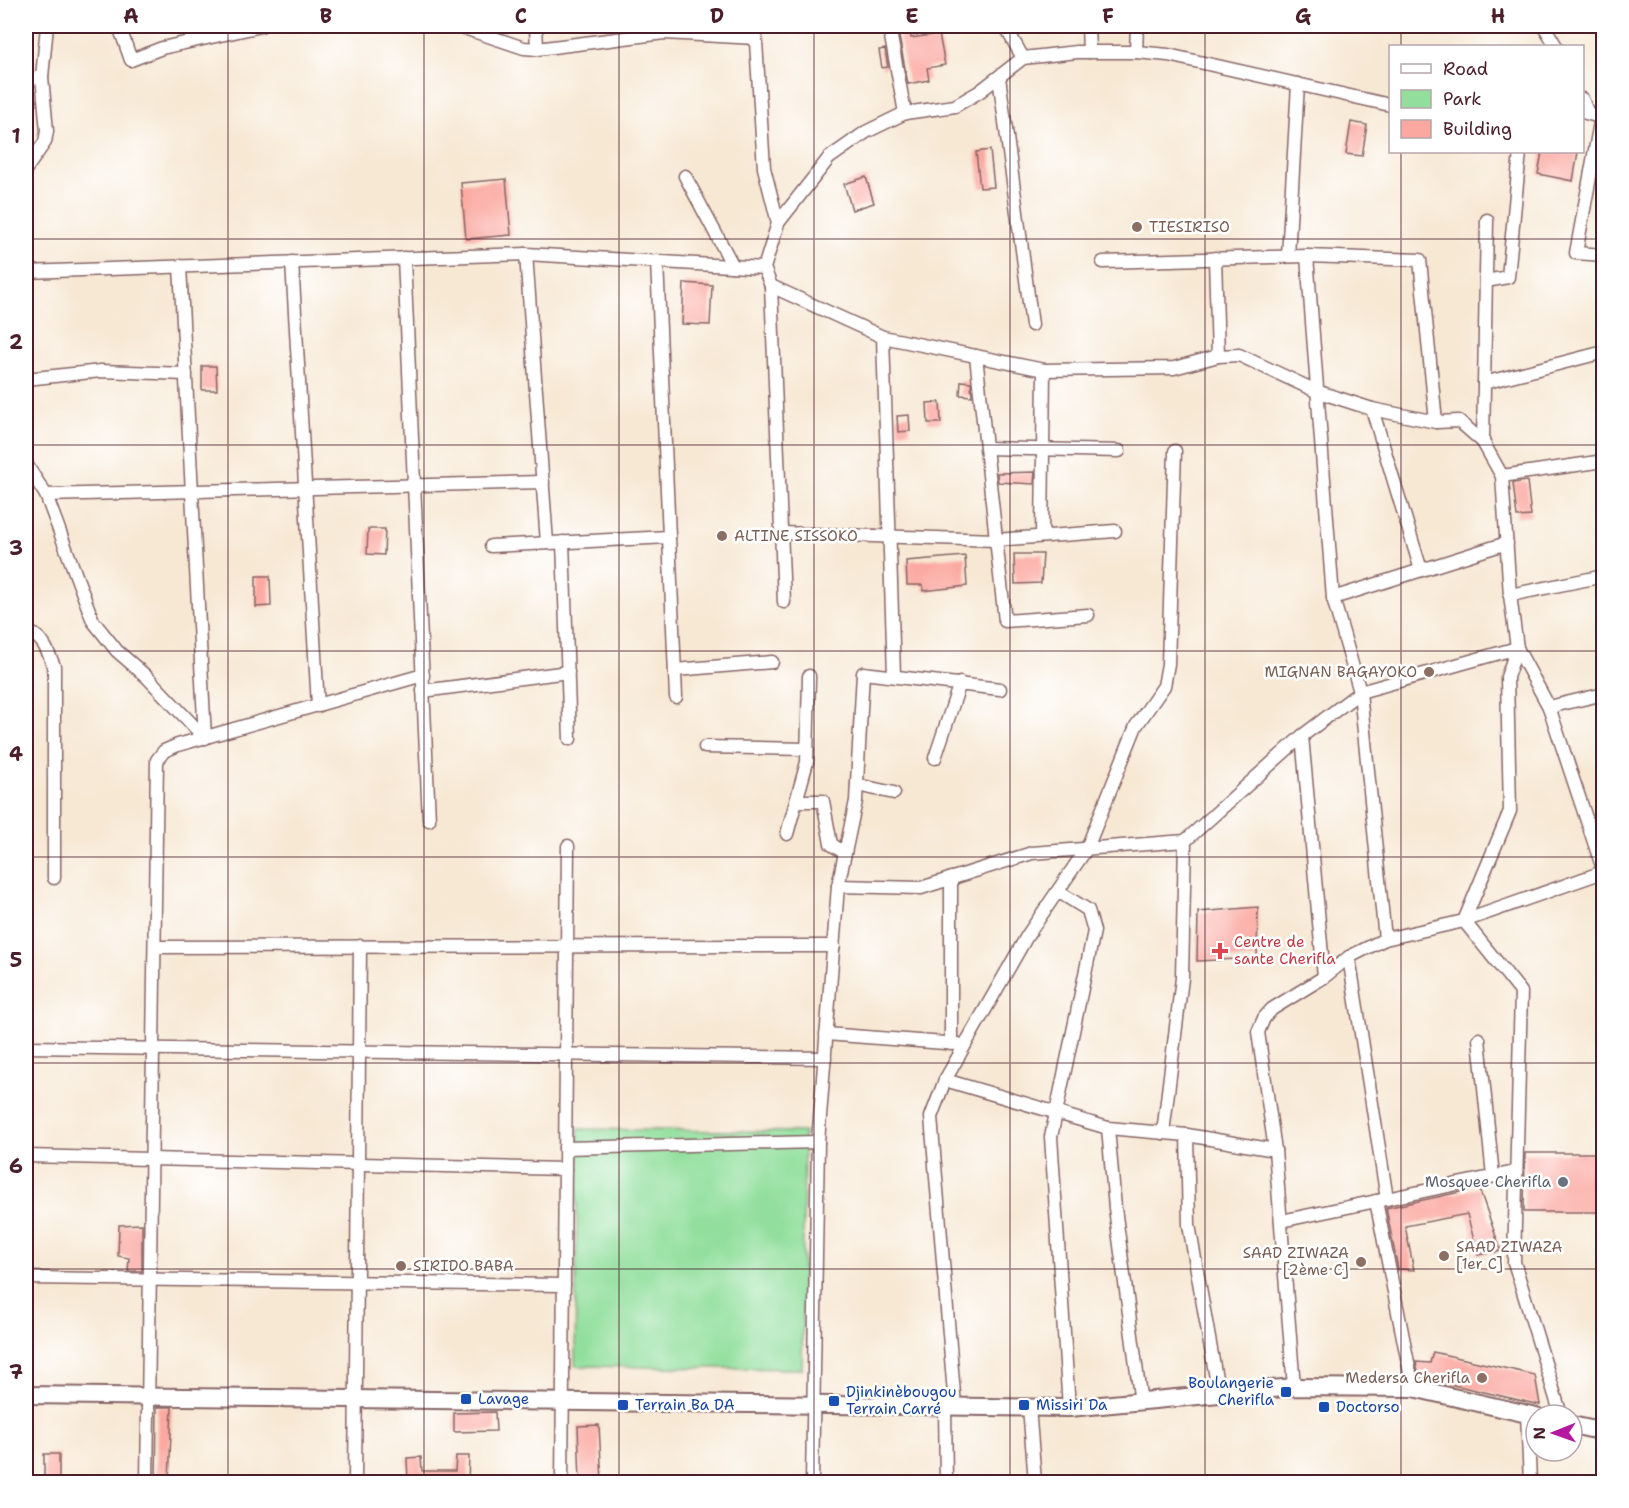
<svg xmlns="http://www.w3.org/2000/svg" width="1629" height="1508" viewBox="0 0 1629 1508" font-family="'Shantell Sans',sans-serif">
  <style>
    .green { fill: #92df9d; stroke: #6e7f64; stroke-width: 1.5 }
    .building { fill: #fba8a0 }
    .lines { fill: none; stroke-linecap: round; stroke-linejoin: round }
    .minor-casing { stroke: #876566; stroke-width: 15 }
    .tertiary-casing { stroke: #876566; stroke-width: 20 }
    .minor { stroke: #fff; stroke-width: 12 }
    .tertiary { stroke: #fff; stroke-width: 16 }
    .grid { fill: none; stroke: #4a1f2b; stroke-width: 1.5; stroke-opacity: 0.55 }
    .education-dot { fill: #8d6e63; stroke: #fff; stroke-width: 2 }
    .health-dot { fill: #e0444e; stroke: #fff; stroke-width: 2 }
    .worship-dot { fill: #6b7280; stroke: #fff; stroke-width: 2 }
    .transit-dot { fill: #1a4fb4; stroke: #fff; stroke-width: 2 }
    .labels { text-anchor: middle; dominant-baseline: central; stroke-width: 5; stroke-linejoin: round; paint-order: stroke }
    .education-label { font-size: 15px; fill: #785e54; stroke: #fff; text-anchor: start }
    .health-label { font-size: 15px; fill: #be3a42; stroke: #fff; text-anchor: start }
    .worship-label { font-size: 15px; fill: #5b616d; stroke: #fff; text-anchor: end }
    .transit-label { font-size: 15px; fill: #164399; stroke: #fff; text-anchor: start }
    .neatline { fill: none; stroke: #4a1f2b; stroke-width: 2 }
    .grid-label { font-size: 20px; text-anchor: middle; font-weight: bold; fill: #4a1f2b }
  </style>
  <rect width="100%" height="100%" fill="#fff"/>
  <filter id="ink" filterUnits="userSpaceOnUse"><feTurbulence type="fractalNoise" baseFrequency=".0167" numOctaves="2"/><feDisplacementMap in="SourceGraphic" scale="12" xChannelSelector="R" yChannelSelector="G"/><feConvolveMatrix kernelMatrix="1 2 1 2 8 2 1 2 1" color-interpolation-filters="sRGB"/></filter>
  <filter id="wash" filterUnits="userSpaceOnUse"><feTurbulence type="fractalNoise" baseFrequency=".008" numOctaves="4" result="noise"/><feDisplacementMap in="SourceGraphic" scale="24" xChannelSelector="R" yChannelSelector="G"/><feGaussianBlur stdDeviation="1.35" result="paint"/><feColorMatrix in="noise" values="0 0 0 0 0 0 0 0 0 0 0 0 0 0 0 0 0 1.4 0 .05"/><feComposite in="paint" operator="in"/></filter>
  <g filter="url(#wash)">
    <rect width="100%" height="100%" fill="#f7e8d4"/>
    <polygon class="green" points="578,1129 804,1132 802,1369 575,1366"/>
    <g id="blocks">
      <g class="building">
        <polygon points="897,26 909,26 911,38 939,34 945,65 927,68 929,80 908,84"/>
        <polygon points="885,49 888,67 882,68 879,50"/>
        <polygon points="1351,122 1367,125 1362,156 1346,154"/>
        <polygon points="990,150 994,187 980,188 976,152"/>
        <polygon points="1542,152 1578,152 1573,181 1538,174"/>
        <polygon points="866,177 874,203 852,210 844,184"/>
        <polygon points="506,179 511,235 466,239 461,183"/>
        <polygon points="684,283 712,285 710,325 682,324"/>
        <polygon points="202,366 216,366 217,390 202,390"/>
        <polygon points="961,381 971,382 972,396 960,395"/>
        <polygon points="940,402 941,423 928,423 927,403"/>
        <polygon points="909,415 910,431 898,432 897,416"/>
        <polygon points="1035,472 1034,484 998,482 997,473"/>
        <polygon points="1527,481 1531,516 1517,517 1513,483"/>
        <polygon points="368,529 385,529 384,555 367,554"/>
        <polygon points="1014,554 1043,554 1041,583 1015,584"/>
        <polygon points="965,556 967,586 923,591 923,585 907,585 906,561"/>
        <polygon points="256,576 270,576 271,606 256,607"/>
        <polygon points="1258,907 1257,958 1197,961 1198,912"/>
        <polygon points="1525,1153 1604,1153 1604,1212 1524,1212"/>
        <polygon points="1479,1188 1501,1251 1478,1255 1467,1214 1405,1226 1414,1270 1398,1269 1386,1208"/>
        <polygon points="142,1224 142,1271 128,1271 129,1258 118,1256 119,1225"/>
        <polygon points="1433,1352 1535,1375 1540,1405 1419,1377 1416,1362 1430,1363"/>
        <polygon points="157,1407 172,1407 169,1482 156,1482"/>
        <polygon points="495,1412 496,1431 454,1432 454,1413"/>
        <polygon points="599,1425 602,1482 580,1482 578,1426"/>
        <rect x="44" y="1454" width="15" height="28"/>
        <polygon points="456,1456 469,1456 468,1482 408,1482 407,1458 421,1457 422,1471 455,1471"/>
      </g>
    </g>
  </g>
  <g filter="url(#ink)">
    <use href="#blocks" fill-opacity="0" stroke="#876566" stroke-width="1.5"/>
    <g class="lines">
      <defs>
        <g id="minor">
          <polyline points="119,26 131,60 162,48 261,26"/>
          <polyline points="458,26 524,48 537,49 664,33 756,38"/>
          <polyline points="536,26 537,49"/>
          <polyline points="755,26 764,168 778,223"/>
          <polyline points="889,26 905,113"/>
          <polyline points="1005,26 1023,58"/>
          <polyline points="1088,26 1089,52"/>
          <polyline points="1544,26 1556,46"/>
          <polyline points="1136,52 1137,26"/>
          <polyline points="999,77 1032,325"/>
          <polyline points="26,80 42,77"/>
          <polyline points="1582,99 1587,111"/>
          <polyline points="1390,105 1168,55 1136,52 1077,52 1023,58 979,92 955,106 905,113 866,132 829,158 778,223 764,268 771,286 883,337 1044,370 1174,368 1218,356 1239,355 1316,391 1372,409 1436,422 1459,421 1483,442 1502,476 1510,595 1517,648 1549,707 1604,872"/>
          <polyline points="1582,112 1604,118"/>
          <polyline points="1601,117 1576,253 1604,255"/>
          <polyline points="26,169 45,142 47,131 42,77 47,26"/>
          <polyline points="685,176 733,266"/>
          <polyline points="526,254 547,543"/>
          <polyline points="1288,256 1298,84"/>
          <polyline points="1307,256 1333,598 1360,692 1385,939"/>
          <polyline points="404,258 429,820"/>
          <polyline points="1215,258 1218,356"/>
          <polyline points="657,261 676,697"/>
          <polyline points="292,262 318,706"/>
          <polyline points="1103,262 1307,256 1420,260 1436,422"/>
          <polyline points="180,266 205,738"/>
          <polyline points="26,272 526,254 764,268"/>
          <polyline points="1486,281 1508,277 1520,152"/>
          <polyline points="771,286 784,602"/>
          <polyline points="883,337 894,675"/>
          <polyline points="976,356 1005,621 1088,615"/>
          <polyline points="26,379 101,371 186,374"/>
          <polyline points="1484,383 1604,352"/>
          <polyline points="1372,409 1421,570"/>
          <polyline points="1483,442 1487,220"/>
          <polyline points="986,448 1119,451"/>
          <polyline points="26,464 46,495 93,621 117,651 147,677 205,738"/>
          <polyline points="1502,476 1604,461"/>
          <polyline points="46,495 543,482"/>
          <polyline points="781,533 996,540 1115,531"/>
          <polyline points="1042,536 1044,370"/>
          <polyline points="563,542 570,739"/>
          <polyline points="491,546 669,537"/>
          <polyline points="1510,595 1604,576"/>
          <polyline points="1333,598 1507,543"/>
          <path d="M26,632C42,634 48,652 54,666V878"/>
          <polyline points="1517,648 1507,677 1510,811 1464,921 1521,992 1514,1262 1561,1415"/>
          <polyline points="675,670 772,662"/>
          <polyline points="423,691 568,672"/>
          <polyline points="1549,707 1604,694"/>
          <polyline points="1302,736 1324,977"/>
          <polyline points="705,747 807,749"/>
          <polyline points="935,758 960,683"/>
          <polyline points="857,785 894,793"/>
          <polyline points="797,801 823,801 831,844 845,853"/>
          <polyline points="787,834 807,762 809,676"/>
          <polyline points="951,878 951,1044"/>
          <polyline points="838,886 921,888 1032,853 1185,841 1302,736 1360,692 1517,648"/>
          <polyline points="1059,892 1088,910 1094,931 1051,1137 1069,1408"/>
          <polyline points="155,947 834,946"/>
          <polyline points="1349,957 1387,1199"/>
          <polyline points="826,1034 958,1044"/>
          <polyline points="1479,1039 1493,1176"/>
          <polyline points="26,1047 825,1058"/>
          <polyline points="945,1080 1027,936 1087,848 1136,726 1164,686 1168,664 1175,451"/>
          <polyline points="1108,1128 1115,1208 1141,1403"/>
          <polyline points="1163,1133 1182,978 1185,841"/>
          <polyline points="1187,1135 1189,1225 1219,1395"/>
          <polyline points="565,1148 818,1142"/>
          <polyline points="26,1156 565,1169"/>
          <polyline points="1376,1201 1413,1388"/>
          <polyline points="1281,1221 1515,1172"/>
          <polyline points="26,1278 564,1285"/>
          <polyline points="1294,1387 1275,1150 1258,1032 1264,1018 1272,1009 1324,977 1349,957 1385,939 1464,921 1603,872"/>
          <polyline points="945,1406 946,1482"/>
          <polyline points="955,1406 931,1117 945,1080 1108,1128 1187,1135 1275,1150"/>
          <polyline points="1029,1407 1035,1482"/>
          <polyline points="1527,1414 1530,1482"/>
          <polyline points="147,1482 157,760 164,751 178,745 423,675"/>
          <polyline points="355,1482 360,946"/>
          <polyline points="562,1482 568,846"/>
          <polyline points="812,1482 818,1142 838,886 856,801 863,673 1000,689"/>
        </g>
        <g id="tertiary">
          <polyline points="26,1395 1069,1408 1294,1387 1413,1388 1536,1416"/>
          <polyline points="1572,1425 1604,1432"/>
        </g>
      </defs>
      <use href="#minor" class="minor-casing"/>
      <use href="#tertiary" class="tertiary-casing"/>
      <use href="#minor" class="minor"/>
      <use href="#tertiary" class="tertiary"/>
    </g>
  </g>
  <path class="grid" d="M228,26V1482M424,26V1482M619,26V1482M814,26V1482M1010,26V1482M1205,26V1482M1401,26V46M1401,152V1482M26,239H1604M26,445H1604M26,651H1604M26,857H1604M26,1063H1604M26,1269H1604"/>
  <g class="education-dot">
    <circle cx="1137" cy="227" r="6"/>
    <circle cx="722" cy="536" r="6"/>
    <circle cx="1429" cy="672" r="6"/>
    <circle cx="1444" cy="1256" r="6"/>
    <circle cx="1361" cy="1262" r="6"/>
    <circle cx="401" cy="1266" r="6"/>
    <circle cx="1482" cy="1378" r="6"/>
  </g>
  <path class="health-dot" d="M1217 942h6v6h6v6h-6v6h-6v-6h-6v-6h6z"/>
  <circle class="worship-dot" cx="1563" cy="1182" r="6"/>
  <g class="transit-dot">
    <rect x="1280" y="1386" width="12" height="12" rx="3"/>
    <rect x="460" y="1393" width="12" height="12" rx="3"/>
    <rect x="828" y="1395" width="12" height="12" rx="3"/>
    <rect x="617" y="1399" width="12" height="12" rx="3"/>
    <rect x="1018" y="1399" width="12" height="12" rx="3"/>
    <rect x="1318" y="1401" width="12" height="12" rx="3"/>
  </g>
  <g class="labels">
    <g class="education-label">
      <text x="1149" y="227">TIESIRISO</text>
      <text x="734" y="536">ALTINE SISSOKO</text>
      <text x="1417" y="672" text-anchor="end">MIGNAN BAGAYOKO</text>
      <text x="1456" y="1247">SAAD ZIWAZA<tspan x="1456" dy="17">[1er C]</tspan></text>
      <text x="1349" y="1253" text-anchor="end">SAAD ZIWAZA<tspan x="1349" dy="17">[2ème C]</tspan></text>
      <text x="413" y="1266">SIRIDO BABA</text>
      <text x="1470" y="1378" text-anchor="end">Medersa Cherifla</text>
    </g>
    <g class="health-label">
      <text x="1234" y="942">Centre de<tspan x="1234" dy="17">sante Cherifla</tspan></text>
    </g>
    <g class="worship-label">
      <text x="1551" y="1182">Mosquee Cherifla</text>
    </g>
    <g class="transit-label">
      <text x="1274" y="1383" text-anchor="end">Boulangerie<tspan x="1274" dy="17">Cherifla</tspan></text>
      <text x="846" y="1392">Djinkinèbougou<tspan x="846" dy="17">Terrain Carré</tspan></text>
      <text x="478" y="1399">Lavage</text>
      <text x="635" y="1405">Terrain Ba DA</text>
      <text x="1036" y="1405">Missiri Da</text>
      <text x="1336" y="1407">Doctorso</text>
    </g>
  </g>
  <rect width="1629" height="1508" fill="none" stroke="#fff" stroke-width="66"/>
  <rect x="1389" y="45" width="195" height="108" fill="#ffffff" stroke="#b7a5aa" stroke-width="1.5"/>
  <rect x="1401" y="64" width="30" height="9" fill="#ffffff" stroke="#b7a5aa" stroke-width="1.5"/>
  <text x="1443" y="75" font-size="18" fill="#4a1f2b">Road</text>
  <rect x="1401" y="90" width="30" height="18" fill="#92df9d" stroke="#b7a5aa" stroke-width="1.5"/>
  <text x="1443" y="105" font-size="18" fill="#4a1f2b">Park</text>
  <rect x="1401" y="120" width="30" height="18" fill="#fba8a0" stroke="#b7a5aa" stroke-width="1.5"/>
  <text x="1443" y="135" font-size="18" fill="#4a1f2b">Building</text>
  <g transform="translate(1554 1433) rotate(269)"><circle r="28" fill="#ffffff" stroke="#b7a5aa" stroke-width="1.5"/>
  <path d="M0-4.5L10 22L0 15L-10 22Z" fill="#b5179e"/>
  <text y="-9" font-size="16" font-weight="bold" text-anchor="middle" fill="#4a1f2b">N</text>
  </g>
  <rect x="33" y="33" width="1563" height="1442" class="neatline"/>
  <g class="grid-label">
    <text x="131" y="23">A</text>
    <text x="326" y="23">B</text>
    <text x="521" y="23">C</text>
    <text x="717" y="23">D</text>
    <text x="912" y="23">E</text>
    <text x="1108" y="23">F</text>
    <text x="1303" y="23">G</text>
    <text x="1498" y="23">H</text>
    <text x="16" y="143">1</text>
    <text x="16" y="349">2</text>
    <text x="16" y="555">3</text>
    <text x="16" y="761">4</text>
    <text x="16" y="967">5</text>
    <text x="16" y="1173">6</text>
    <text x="16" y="1379">7</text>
  </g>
</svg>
